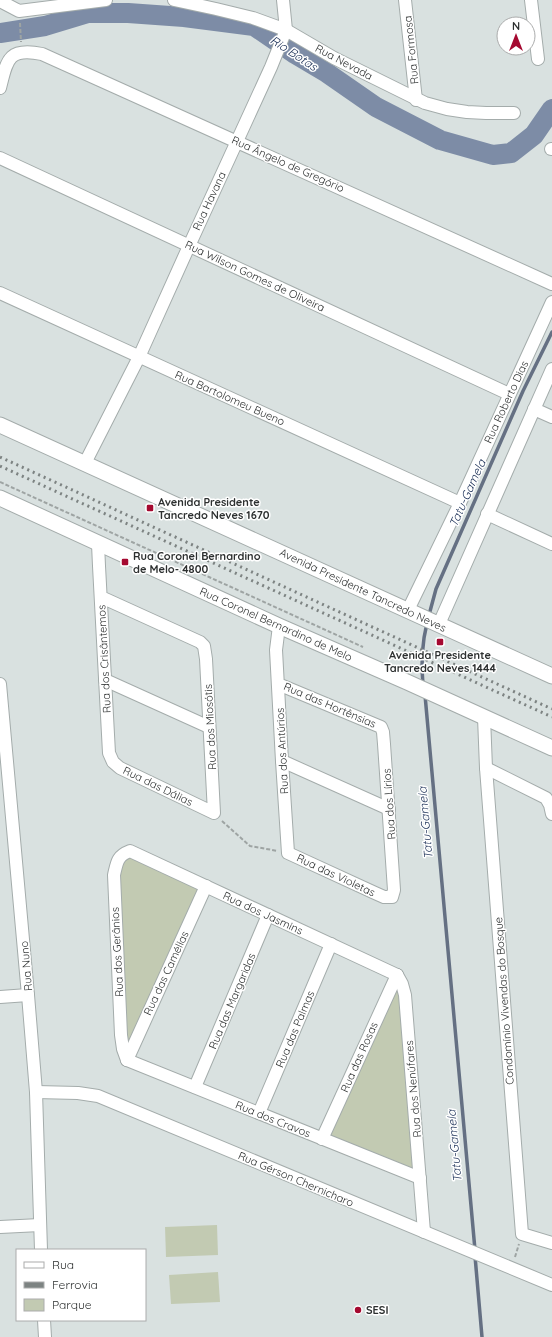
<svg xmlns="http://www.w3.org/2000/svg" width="552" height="1337" viewBox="0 0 552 1337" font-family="Quicksand,sans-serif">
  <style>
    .green { fill: #c2cab2 }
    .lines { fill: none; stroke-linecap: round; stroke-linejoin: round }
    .stream { stroke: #657083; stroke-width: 3.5 }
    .river { stroke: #7d8ca6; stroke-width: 20 }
    .minor-casing { stroke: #a4acab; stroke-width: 14 }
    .major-casing { stroke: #a4acab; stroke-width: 17 }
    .path { stroke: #9ea4a3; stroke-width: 2; stroke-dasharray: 4 2; stroke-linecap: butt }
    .minor { stroke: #fff; stroke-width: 12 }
    .major { stroke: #fff; stroke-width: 15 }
    .rail { stroke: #7d8382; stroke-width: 3; stroke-dasharray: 2 4; stroke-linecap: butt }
    .poi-dot { fill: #a50930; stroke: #fff; stroke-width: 1.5 }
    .labels { text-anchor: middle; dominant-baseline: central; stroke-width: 3; stroke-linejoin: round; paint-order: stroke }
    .street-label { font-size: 11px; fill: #2d3030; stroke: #fff }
    .poi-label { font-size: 11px; font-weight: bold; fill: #2d3030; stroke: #fff; text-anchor: start }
    .water-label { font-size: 12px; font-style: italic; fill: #20345a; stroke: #fff }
  </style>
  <rect width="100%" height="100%" fill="#d9e1e0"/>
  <g class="green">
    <polygon points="130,851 203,886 125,1054 118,877 123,857"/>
    <polygon points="397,980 400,984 417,1175 327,1137"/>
    <polygon points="217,1225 218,1255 166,1257 165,1227"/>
    <polygon points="218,1272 220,1302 171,1304 169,1275"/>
  </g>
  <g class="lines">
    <g class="stream">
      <polyline points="429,615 436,589 523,391 552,332"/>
      <path d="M423,685C421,665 422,643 427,623"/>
      <polyline points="425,695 475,1250"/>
      <polyline points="475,1256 482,1337"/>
    </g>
    <polyline class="river" points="0,33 45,26 88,13 128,13 184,17 254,26 295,54 327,73 376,107 440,140 493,155 511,153 534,135 552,109"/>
    <defs>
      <g id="minor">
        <polyline points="174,0 216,9 253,18 286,30 334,58 425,103 447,109 467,112 486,113 514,113"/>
        <polyline points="405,0 416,100"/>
        <polyline points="531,0 538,59"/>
        <polyline points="0,1 19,11 106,0"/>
        <path d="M0,88C7,60 8,47 42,54L552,284"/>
        <polyline points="551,149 552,149"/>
        <polyline points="0,158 509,394"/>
        <polyline points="0,293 460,503"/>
        <polyline points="534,409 552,417"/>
        <polyline points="85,463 139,357 189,246 271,67 286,30 283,0"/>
        <polyline points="487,514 552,544"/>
        <polyline points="98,544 99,566 109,753 113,762 120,768 214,813 206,659 204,646 200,642 101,597"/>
        <polyline points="408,610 460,503 552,302"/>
        <polyline points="439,624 552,369"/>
        <polyline points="105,680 209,727"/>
        <polyline points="0,684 28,995 36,1092 41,1250"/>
        <polyline points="278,684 381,727 383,732 384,744 394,890 392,897 384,897 375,893 288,853 282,761 276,650 279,626"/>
        <polyline points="484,717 486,768 522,1234 552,1243"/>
        <polyline points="282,761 389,809"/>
        <polyline points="486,768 546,798 550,805 552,814"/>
        <polyline points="397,975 402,984 405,995 424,1232"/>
        <polyline points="0,997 28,995"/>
        <path d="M127,1060L123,1049L121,1035L114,875C117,862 117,856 130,851L397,975"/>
        <polyline points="127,1060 420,1178"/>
        <polyline points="127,1060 206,886"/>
        <polyline points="195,1087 268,915"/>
        <polyline points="36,1092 78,1093 98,1096 552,1285"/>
        <polyline points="259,1113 331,944"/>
        <polyline points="322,1139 397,975"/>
        <polyline points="0,1227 40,1225"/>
        <polyline points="44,1320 45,1337"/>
      </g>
      <g id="major">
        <polyline points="0,425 552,676"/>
        <polyline points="0,498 279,626 407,682 552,748"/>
      </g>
    </defs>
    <use href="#minor" class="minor-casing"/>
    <use href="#major" class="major-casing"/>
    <g class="path">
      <polyline points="20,23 21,42"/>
      <polyline points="0,482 363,647"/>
      <polyline points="222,821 250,846 278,851"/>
      <polyline points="515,1257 519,1244"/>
    </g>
    <use href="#minor" class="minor"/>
    <use href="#major" class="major"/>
    <g class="rail">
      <polyline points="0,457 552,709"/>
      <polyline points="0,466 552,717"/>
    </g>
  </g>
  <g class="poi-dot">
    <rect x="146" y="504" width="8" height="8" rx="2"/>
    <rect x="121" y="558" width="8" height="8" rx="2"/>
    <rect x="436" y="638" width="8" height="8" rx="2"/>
    <circle cx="358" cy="1310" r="4"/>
  </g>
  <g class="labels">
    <g class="street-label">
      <text transform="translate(411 50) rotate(-96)">Rua Formosa</text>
      <text transform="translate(344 62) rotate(28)">Rua Nevada</text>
      <text transform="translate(288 164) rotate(24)">Rua Ângelo de Gregório</text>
      <text transform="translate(209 201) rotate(-65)">Rua Havana</text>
      <text transform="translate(255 276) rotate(25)">Rua Wilson Gomes de Oliveira</text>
      <text transform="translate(230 398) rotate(24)">Rua Bartolomeu Bueno</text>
      <text transform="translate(506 402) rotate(-65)">Rua Roberto Dias</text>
      <text transform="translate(363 590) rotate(25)">Avenida Presidente Tancredo Neves</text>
      <text transform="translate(276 624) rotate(24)">Rua Coronel Bernardino de Melo</text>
      <text transform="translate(104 659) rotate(-93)">Rua dos Crisântemos</text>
      <text transform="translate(330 705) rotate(23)">Rua das Hortênsias</text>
      <text transform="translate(210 727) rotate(-93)">Rua dos Miosótis</text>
      <text transform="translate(282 751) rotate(-93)">Rua dos Antúrios</text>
      <text transform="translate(158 786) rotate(26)">Rua das Dálias</text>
      <text transform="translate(389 804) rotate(-94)">Rua dos Lírios</text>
      <text transform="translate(336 875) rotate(25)">Rua das Violetas</text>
      <text transform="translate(263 913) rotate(25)">Rua dos Jasmins</text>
      <text transform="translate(117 952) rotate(-93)">Rua dos Gerânios</text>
      <text transform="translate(26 966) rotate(-95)">Rua Nuno</text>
      <text transform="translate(166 973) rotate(-65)">Rua das Camélias</text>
      <text transform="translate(232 1001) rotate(-67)">Rua das Margaridas</text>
      <text transform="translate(504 1001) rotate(-94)">Condomínio Vivendas do Bosque</text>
      <text transform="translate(295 1029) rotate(-67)">Rua das Palmas</text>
      <text transform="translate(359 1057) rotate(-66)">Rua das Rosas</text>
      <text transform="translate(413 1089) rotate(-95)">Rua dos Nenúfares</text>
      <text transform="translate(273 1119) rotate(22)">Rua dos Cravos</text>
      <text transform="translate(296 1179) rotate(23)">Rua Gérson Chernicharo</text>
    </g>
    <g class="poi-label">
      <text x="158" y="502">Avenida Presidente<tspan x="158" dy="13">Tancredo Neves 1670</tspan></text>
      <text x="133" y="556">Rua Coronel Bernardino<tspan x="133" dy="13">de Melo- 4800</tspan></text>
      <text x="440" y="655" text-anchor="middle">Avenida Presidente<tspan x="440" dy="13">Tancredo Neves 1444</tspan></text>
      <text x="366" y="1310">SESI</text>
    </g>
    <g class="water-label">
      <text transform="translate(294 53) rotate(33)">Rio Botas</text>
      <text transform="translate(467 493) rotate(-66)">Tatu-Gamela</text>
      <text transform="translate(425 823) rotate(-95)">Tatu-Gamela</text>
      <text transform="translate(454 1146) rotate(-95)">Tatu-Gamela</text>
    </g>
  </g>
  <rect x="16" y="1249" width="130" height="72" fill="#ffffff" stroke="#abacac"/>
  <rect x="24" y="1262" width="20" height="6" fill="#ffffff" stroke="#abacac"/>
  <text x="52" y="1269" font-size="12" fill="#2d3030">Rua</text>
  <rect x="24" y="1282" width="20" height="6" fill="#7d8382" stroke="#abacac"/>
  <text x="52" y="1289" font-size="12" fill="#2d3030">Ferrovia</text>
  <rect x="24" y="1299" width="20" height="12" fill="#c2cab2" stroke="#abacac"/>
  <text x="52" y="1309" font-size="12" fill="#2d3030">Parque</text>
  <g transform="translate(516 36)"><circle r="19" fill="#ffffff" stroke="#abacac"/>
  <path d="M0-3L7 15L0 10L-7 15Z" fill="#a50930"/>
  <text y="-6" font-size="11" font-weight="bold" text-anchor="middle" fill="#2d3030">N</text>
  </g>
</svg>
